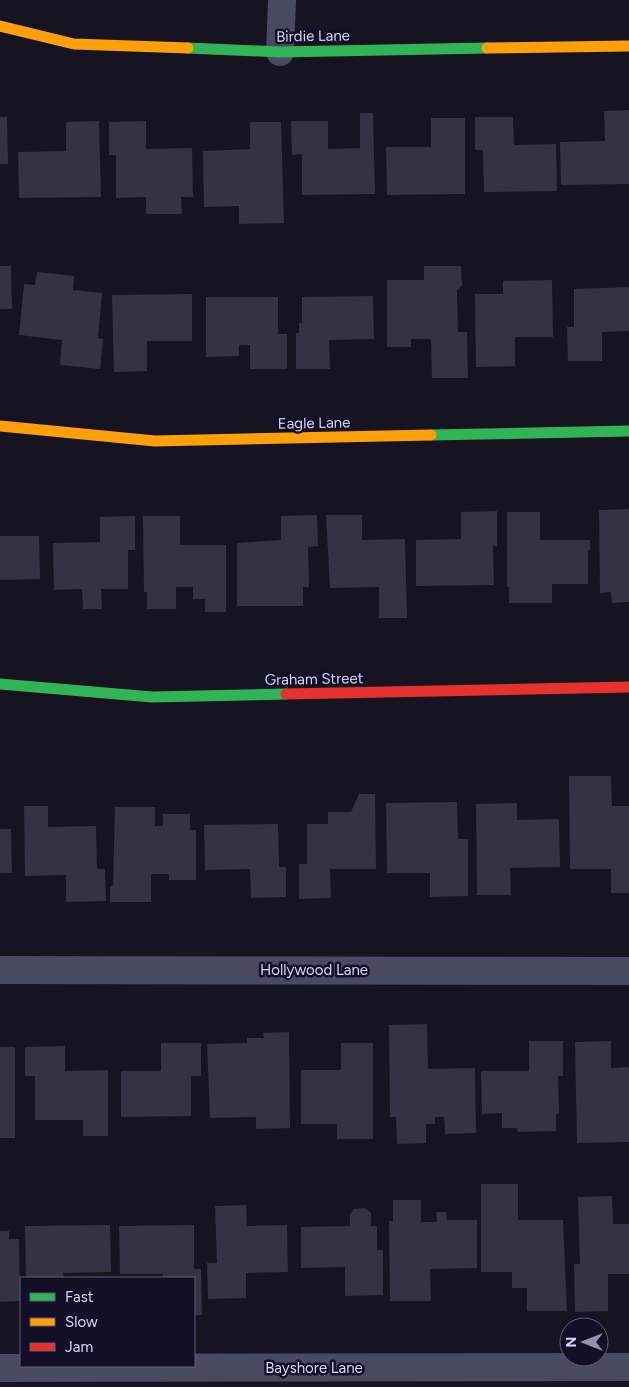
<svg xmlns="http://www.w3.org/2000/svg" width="629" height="1387" viewBox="0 0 629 1387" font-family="Figtree,sans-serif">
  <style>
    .building { fill: #343243 }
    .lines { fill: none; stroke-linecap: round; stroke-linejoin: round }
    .street { stroke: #4a4962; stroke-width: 28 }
    .fast { stroke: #30b455; stroke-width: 11 }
    .slow { stroke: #ff9f0a; stroke-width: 11 }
    .jam { stroke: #e5322d; stroke-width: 11 }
    .labels { text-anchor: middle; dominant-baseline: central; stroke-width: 5; stroke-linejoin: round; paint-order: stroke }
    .street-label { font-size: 15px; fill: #d9d4ff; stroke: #130f26 }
  </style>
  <rect width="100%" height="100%" fill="#161421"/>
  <g class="building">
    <polygon points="629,110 629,184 561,185 560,142 605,141 604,111"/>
    <polygon points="360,113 373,113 375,194 302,195 302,154 292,155 291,121 328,121 328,149 360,148"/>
    <polygon points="0,117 7,117 8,164 0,164"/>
    <polygon points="475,117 513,117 514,145 556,144 557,191 484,192 483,150 475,150"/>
    <polygon points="431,118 465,118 465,194 387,195 386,147 431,147"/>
    <polygon points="99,121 101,197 19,198 18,152 66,151 66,122"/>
    <polygon points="146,121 146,149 192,148 193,197 181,197 182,214 146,214 146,197 116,198 116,155 109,155 109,122"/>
    <polygon points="250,122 281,122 284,223 239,224 239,206 204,207 203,151 250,149"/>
    <polygon points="0,266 11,266 12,309 0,309"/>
    <polygon points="424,266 461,266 462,286 457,290 458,332 467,332 468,378 432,378 431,339 411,339 411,347 387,347 387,280 424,280"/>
    <polygon points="37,272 74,276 73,290 102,293 98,338 103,339 100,369 60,365 62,340 19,335 24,284 35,285"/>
    <polygon points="552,280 553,337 515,337 515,366 476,367 475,294 503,294 503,281"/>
    <polygon points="629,287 629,331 602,332 602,361 568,361 567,327 574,327 574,289"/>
    <polygon points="192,294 192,341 147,341 147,371 114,372 112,295"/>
    <polygon points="373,296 374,339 329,340 330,369 296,369 296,333 299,333 299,323 302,323 302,297"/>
    <polygon points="206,297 278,297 278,334 287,334 287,369 250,369 250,345 239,345 239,356 206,357"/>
    <polygon points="629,509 629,602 612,603 611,592 600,593 599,510"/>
    <polygon points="497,511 497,546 493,546 494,585 416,586 416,540 461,539 461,512"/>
    <polygon points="507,512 540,512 540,540 590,540 590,550 588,550 588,584 552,584 552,603 509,603 509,587 507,587"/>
    <polygon points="317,515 318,546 308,547 309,587 303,587 303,606 237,606 237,543 281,540 281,516"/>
    <polygon points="326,515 362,515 362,540 405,539 407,618 379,618 379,587 330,588"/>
    <polygon points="135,516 135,550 128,550 128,589 101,589 102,609 83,609 82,589 54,590 53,543 100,542 100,517"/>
    <polygon points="143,516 180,516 180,545 226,545 226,612 205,612 205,599 193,599 193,587 176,587 176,609 147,609 147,592 144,592"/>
    <polygon points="0,536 39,536 40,579 0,580"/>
    <polygon points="569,776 611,776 612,806 629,806 629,893 611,893 611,869 570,869"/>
    <polygon points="359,794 375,794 376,869 330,869 331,898 299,899 299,864 307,864 307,824 328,824 328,812 351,812"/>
    <polygon points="457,802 458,839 468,839 468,896 430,897 430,873 387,873 386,803"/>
    <polygon points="517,803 517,820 559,819 560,867 510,868 511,895 477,895 476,804"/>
    <polygon points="24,806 48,806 48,827 96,826 97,869 105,869 106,901 66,902 66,875 25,876"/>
    <polygon points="115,807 155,807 155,826 163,826 163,814 190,814 190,830 196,830 196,880 169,880 169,874 151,874 151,902 110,902 110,886 113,886"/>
    <polygon points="278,824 279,867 286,867 286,897 251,898 250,869 205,870 204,825"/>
    <polygon points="0,829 11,829 12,873 0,873"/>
    <polygon points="427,1024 428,1069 475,1068 476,1133 445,1134 444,1117 435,1117 435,1124 426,1124 426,1143 397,1144 396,1117 390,1117 389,1025"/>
    <polygon points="289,1032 290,1128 256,1129 256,1117 210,1118 207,1044 247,1043 247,1038 264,1038 263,1033"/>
    <polygon points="529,1041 563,1041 563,1076 558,1076 559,1114 556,1114 556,1131 518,1132 517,1128 502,1128 502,1113 482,1114 481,1071 529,1071"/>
    <polygon points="611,1041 611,1068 629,1067 629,1142 577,1143 575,1042"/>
    <polygon points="161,1043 201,1043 201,1076 191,1076 191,1116 121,1117 121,1071 161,1071"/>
    <polygon points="341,1043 373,1043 373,1139 337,1139 337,1124 301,1124 301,1070 341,1070"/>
    <polygon points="65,1046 65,1071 108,1070 108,1136 83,1136 83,1120 35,1120 35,1076 25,1076 25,1047"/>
    <rect x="0" y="1047" width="15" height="91"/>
    <polygon points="481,1184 518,1184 518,1220 563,1220 567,1311 527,1311 527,1288 512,1288 512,1272 481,1272"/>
    <polygon points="612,1196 613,1224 629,1224 629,1274 608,1274 608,1311 575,1312 574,1264 580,1264 578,1197"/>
    <polygon points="393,1200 421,1200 421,1222 437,1222 436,1212 446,1212 447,1220 477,1220 477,1268 430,1269 431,1301 390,1301 389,1221 393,1221"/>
    <polygon points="246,1205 247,1226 287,1225 288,1272 246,1273 246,1298 208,1299 207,1263 217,1263 215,1206"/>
    <polygon points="365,1208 371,1213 371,1226 377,1226 377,1250 383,1250 383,1295 345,1296 345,1267 301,1268 301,1227 350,1226 350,1214 354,1209"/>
    <polygon points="110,1225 111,1272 63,1273 64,1278 26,1278 25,1226"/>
    <polygon points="194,1225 194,1269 201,1269 202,1315 194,1315 194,1278 163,1278 163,1274 120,1274 119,1226"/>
    <polygon points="0,1231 9,1231 9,1239 19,1239 20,1301 0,1302"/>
  </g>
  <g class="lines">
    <g class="street">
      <polyline points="280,52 282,0"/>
      <polyline points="0,970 629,971"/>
      <polyline points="0,1368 629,1367"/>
    </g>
    <g class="fast">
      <polyline points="188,48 280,52 487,48"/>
      <polyline points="431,435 629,431"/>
      <polyline points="0,684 152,697 286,694"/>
    </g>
    <g class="slow">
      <polyline points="0,26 74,44 188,48"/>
      <polyline points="487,48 629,46"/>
      <polyline points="0,426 155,441 431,435"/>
    </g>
    <polyline class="jam" points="286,694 629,687"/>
  </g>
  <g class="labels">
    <g class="street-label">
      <text transform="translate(313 36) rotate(-1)">Birdie Lane</text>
      <text transform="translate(314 423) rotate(-1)">Eagle Lane</text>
      <text transform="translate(314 679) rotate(-1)">Graham Street</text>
      <text x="314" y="970">Hollywood Lane</text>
      <text x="314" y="1368">Bayshore Lane</text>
    </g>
  </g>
  <rect x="20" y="1277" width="175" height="90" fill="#130f26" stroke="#625e7d"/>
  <rect x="30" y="1293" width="25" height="8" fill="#30b455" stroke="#625e7d"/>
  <text x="65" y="1302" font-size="15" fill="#d9d4ff">Fast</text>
  <rect x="30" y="1318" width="25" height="8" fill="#ff9f0a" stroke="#625e7d"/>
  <text x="65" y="1327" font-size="15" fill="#d9d4ff">Slow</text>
  <rect x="30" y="1343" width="25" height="8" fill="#e5322d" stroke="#625e7d"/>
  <text x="65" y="1352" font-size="15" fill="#d9d4ff">Jam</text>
  <g transform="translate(584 1342) rotate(270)"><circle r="24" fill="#130f26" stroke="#625e7d"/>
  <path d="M0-4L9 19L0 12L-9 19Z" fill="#9591b1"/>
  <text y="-8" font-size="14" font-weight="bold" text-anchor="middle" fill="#d9d4ff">N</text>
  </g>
</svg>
